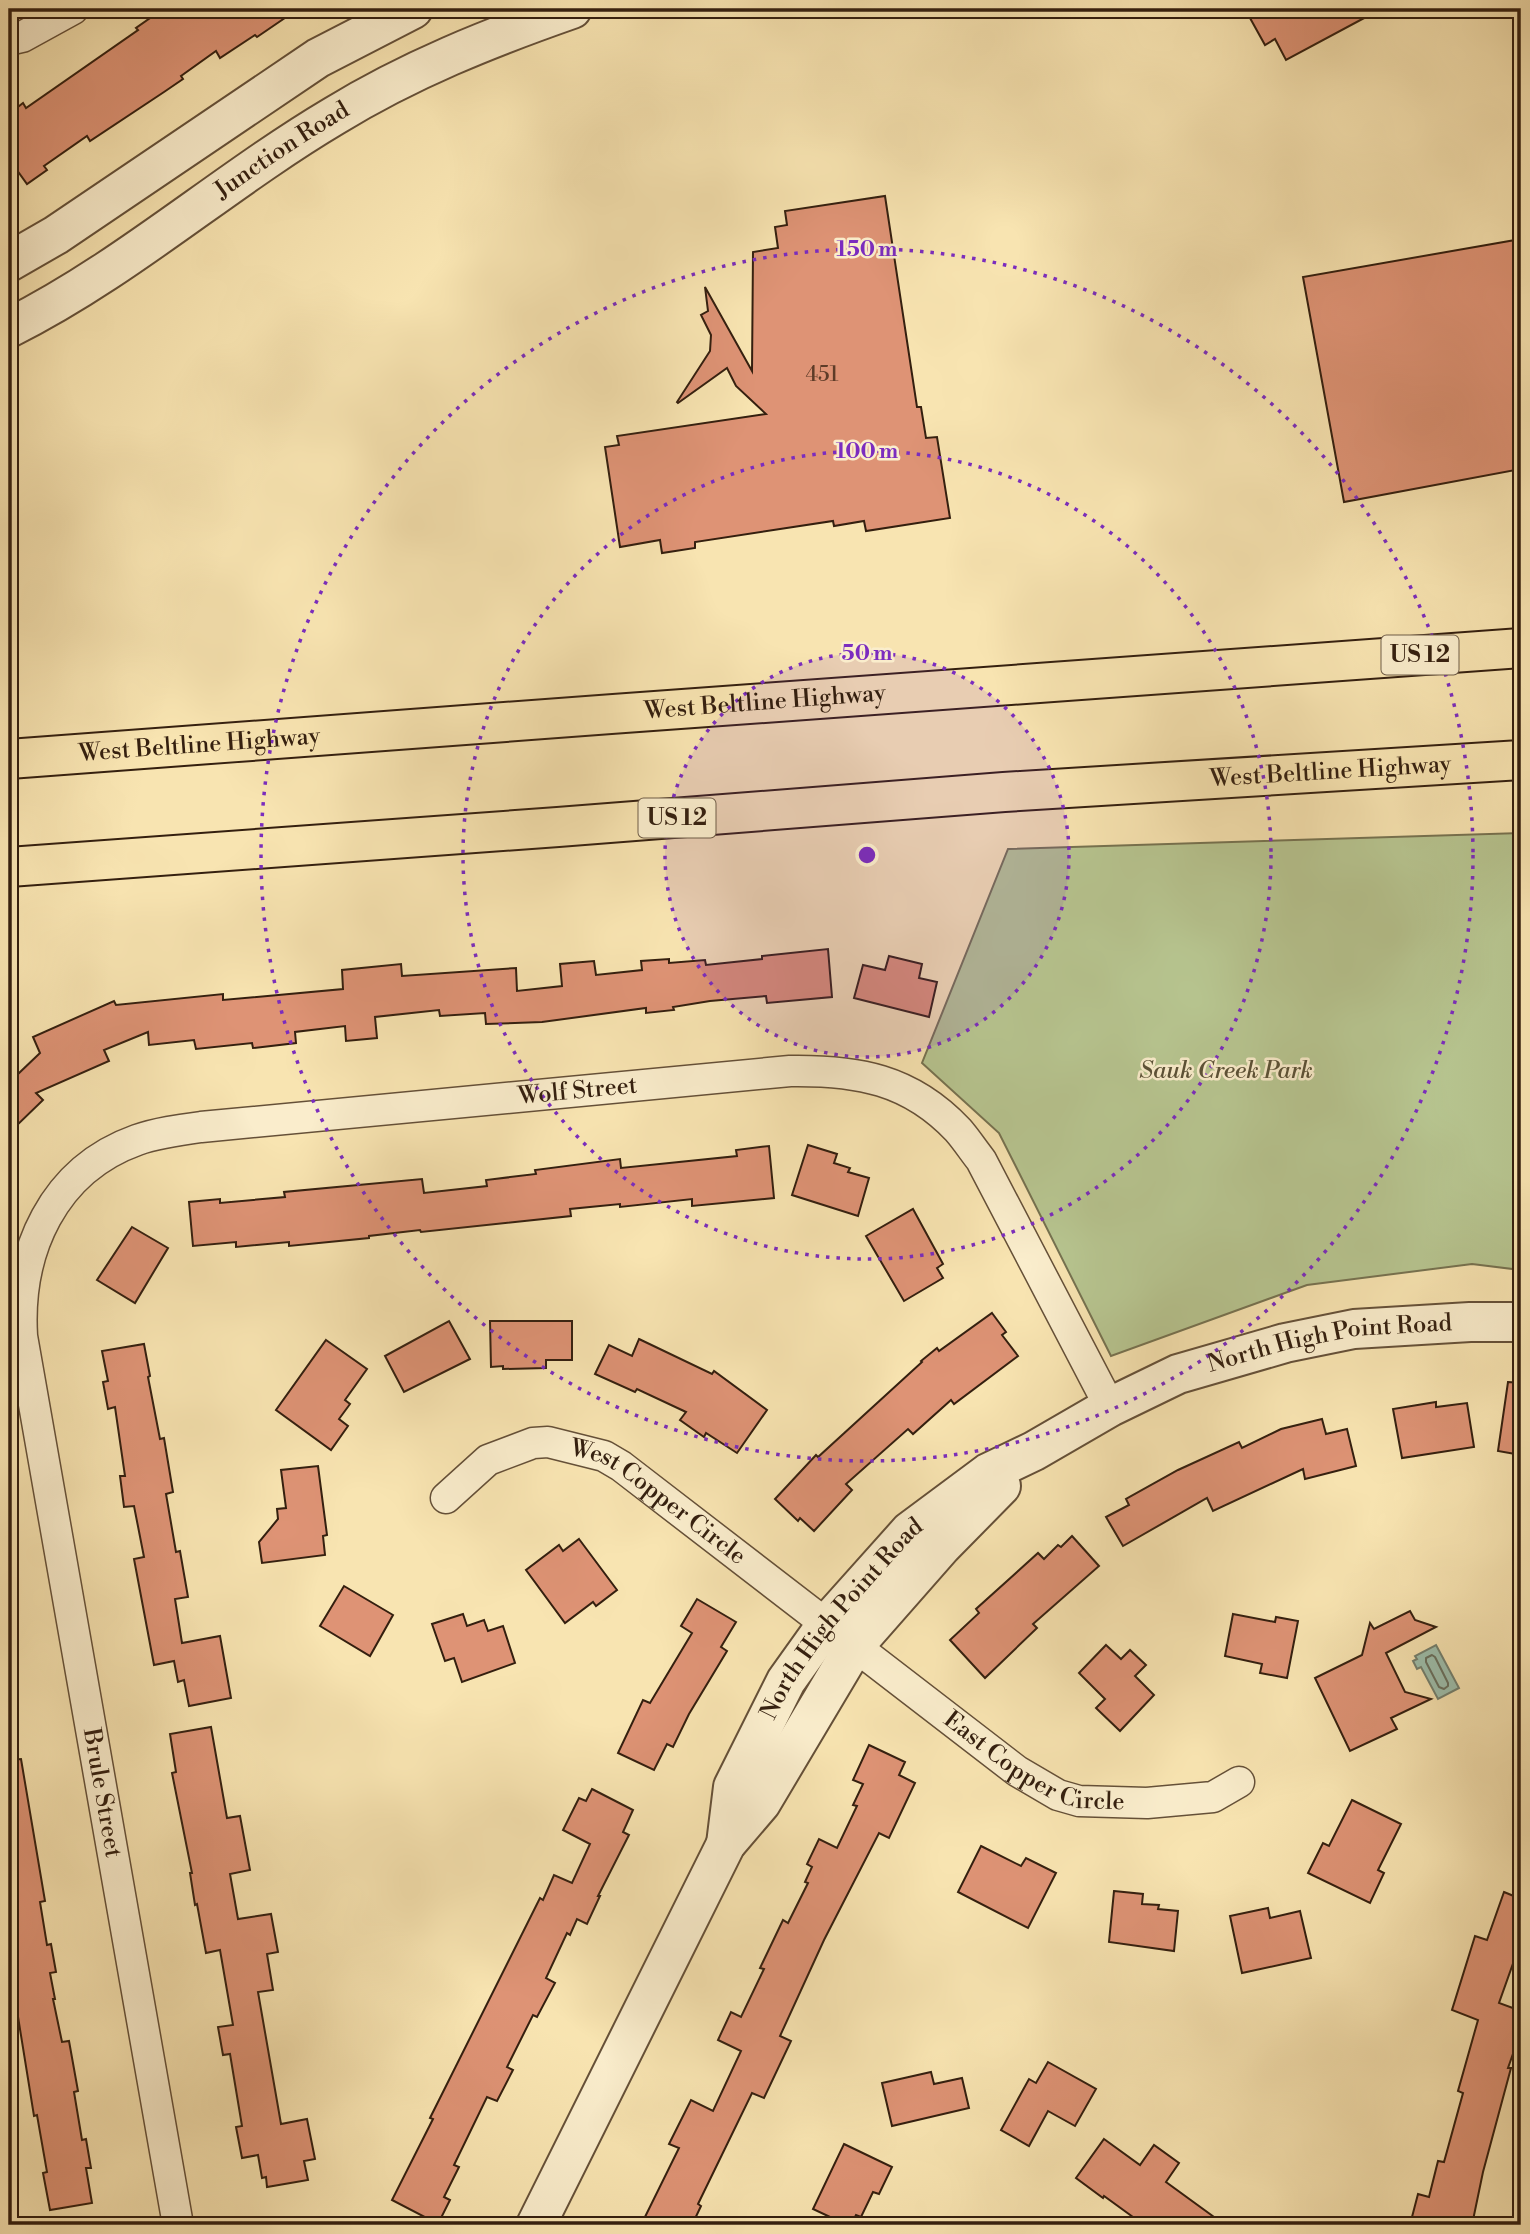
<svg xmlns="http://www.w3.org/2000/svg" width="1530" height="2234" viewBox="0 0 1530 2234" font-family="'Libre Bodoni',serif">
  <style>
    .green { fill: #b7c590; stroke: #767250; stroke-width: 2 }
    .water { fill: #9dbfad; stroke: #737f6e; stroke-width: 2 }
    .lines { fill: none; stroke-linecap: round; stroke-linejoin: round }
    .shore { stroke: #686f5e; stroke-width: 2 }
    .building { fill: #de9375; stroke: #341f0f; stroke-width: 2 }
    .minor-casing { stroke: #655038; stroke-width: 33 }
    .tertiary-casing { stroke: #655038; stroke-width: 42 }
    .motorway-casing { stroke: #341f0f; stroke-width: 42 }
    .minor { stroke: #faedcc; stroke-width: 30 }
    .tertiary { stroke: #faedcc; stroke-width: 38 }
    .motorway { stroke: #f8e4b1; stroke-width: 38 }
    .ring { fill: none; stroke: #7b2cbf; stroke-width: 3.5; stroke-dasharray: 3.5 7 }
    .labels { text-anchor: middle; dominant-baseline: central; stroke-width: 5; stroke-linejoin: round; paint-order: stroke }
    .number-label { font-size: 21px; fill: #5e3c28 }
    .shield { fill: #faedcc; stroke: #6f5d48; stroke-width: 2 }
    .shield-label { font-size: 23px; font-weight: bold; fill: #341f0f }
    .street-label { font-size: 24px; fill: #341f0f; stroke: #faedcc }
    .park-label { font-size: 24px; font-style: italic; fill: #5b5136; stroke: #faedcc }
    .centre { fill: #7b2cbf; stroke: #faedcc; stroke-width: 3.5 }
    .ring-label { font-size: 21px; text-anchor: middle; font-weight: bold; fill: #7b2cbf; stroke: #faedcc; stroke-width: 5; stroke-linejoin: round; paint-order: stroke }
  </style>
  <rect width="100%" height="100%" fill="#f8e4b1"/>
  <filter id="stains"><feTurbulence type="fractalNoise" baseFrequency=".00286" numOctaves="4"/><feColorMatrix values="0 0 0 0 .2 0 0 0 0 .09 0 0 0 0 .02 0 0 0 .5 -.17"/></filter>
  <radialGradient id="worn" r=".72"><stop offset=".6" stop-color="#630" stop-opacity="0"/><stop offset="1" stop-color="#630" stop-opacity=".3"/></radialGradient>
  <polygon class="green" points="1521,833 1521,1270 1472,1264 1307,1285 1111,1356 999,1133 922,1063 1008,849"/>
  <polygon class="water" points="1436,1645 1459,1688 1438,1699 1421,1667 1417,1669 1413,1661 1417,1659 1415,1656"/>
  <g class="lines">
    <polygon class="shore" points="1432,1655 1435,1657 1448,1683 1448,1686 1444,1689 1439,1687 1426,1662 1426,1658"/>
  </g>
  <g class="building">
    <polygon points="163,9 298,9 257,37 255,35 220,58 216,51 181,76 183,79 164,92 90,141 87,136 44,166 47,170 27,184 9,159 9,114 23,103 26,108 138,30 136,28"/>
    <polygon points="1245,9 1381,9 1286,60 1275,39 1265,45"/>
    <polygon points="885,196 917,407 921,407 926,438 937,437 950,518 866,531 864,521 834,526 833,521 695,542 695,548 662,553 660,540 620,547 605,447 619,445 617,436 766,414 736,386 727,368 678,403 677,402 710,351 711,335 701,315 708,311 705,287 752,371 753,252 778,248 775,227 787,225 785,211"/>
    <polygon points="1521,239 1521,469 1344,502 1303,277"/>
    <polygon points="828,949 832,997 767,1003 766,996 710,1001 673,1007 674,1010 646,1013 646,1008 542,1022 486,1024 485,1013 440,1016 439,1010 375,1017 377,1038 346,1041 345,1026 295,1032 296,1043 253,1048 252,1043 196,1049 194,1040 149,1045 148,1032 104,1050 109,1061 36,1093 43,1100 9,1133 9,1065 18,1074 40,1053 33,1037 114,1001 116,1005 223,994 223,1000 343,989 342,970 401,964 402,976 516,968 517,991 562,986 560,964 594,961 596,975 642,970 641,961 669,959 669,963 705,960 706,965 762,959 762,956"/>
    <polygon points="889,956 922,964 919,978 937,982 929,1017 854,998 863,965 885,970"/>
    <polygon points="808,1145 837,1154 834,1163 850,1168 848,1172 869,1178 858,1216 792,1195"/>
    <polygon points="769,1146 774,1198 692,1206 692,1199 620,1207 620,1204 570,1209 571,1216 421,1232 420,1230 369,1236 369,1238 289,1246 289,1242 236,1247 236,1242 193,1246 189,1202 220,1199 220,1203 285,1197 284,1192 422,1179 424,1193 487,1186 486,1180 536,1174 535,1170 620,1159 621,1168 737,1156 736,1150"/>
    <polygon points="913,1209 943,1264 937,1268 943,1278 904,1301 866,1236"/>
    <polygon points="132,1227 168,1248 135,1303 97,1280"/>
    <polygon points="992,1313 1006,1332 1002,1335 1018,1356 954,1404 951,1400 913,1434 908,1429 846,1484 852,1490 814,1531 800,1518 798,1521 775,1499 816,1455 818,1457 922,1362 921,1361 937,1348 939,1351"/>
    <polygon points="449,1321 470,1359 404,1392 385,1356"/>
    <polygon points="490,1321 572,1321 572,1360 546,1360 546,1368 503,1369 503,1366 491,1367"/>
    <polygon points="639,1339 712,1374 714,1371 767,1410 737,1453 706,1433 704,1437 680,1420 686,1412 637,1389 635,1392 595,1374 609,1345 632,1356"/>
    <polygon points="326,1340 367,1369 345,1400 350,1404 339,1419 348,1426 331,1450 276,1410"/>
    <polygon points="144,1344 150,1376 148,1377 160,1439 164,1438 173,1492 166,1494 176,1552 180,1551 188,1597 175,1599 182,1643 220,1636 231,1698 189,1706 184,1680 178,1682 174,1661 154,1665 134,1559 144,1557 134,1506 124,1507 120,1476 125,1476 115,1407 108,1409 103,1382 108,1381 102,1351"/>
    <polygon points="1508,1382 1521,1383 1521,1455 1498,1451"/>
    <polygon points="1436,1402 1436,1407 1467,1403 1474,1447 1402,1458 1393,1409"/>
    <polygon points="1322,1419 1326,1434 1347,1429 1356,1466 1305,1479 1303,1469 1213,1511 1207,1498 1123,1546 1106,1517 1129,1505 1126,1499 1178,1470 1239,1442 1242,1448 1281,1429"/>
    <polygon points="318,1466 327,1535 323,1536 325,1555 262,1563 259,1542 278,1519 277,1509 286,1508 281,1470"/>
    <polygon points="1072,1536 1099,1566 1033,1624 1037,1628 985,1678 950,1640 979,1613 976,1609 1038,1553 1044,1559 1058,1545 1061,1547"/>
    <polygon points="579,1539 617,1590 596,1606 593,1602 565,1623 526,1570 559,1545 563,1551"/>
    <polygon points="344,1586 393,1615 370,1656 320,1626"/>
    <polygon points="697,1599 736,1622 721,1647 727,1651 689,1714 673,1747 667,1744 654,1770 618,1753 643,1700 650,1703 692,1633 681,1626"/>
    <polygon points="1410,1611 1415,1620 1436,1627 1386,1653 1405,1692 1431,1699 1391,1718 1397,1729 1350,1751 1315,1678 1362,1655 1370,1623 1374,1629"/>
    <polygon points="463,1614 467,1626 484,1620 488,1631 503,1626 515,1663 462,1682 454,1658 445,1661 432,1624"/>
    <polygon points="1233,1614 1275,1622 1276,1617 1298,1621 1287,1678 1260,1673 1262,1664 1225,1656"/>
    <polygon points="1106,1645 1121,1659 1130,1650 1146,1665 1135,1676 1154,1695 1120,1731 1096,1708 1105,1699 1079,1673"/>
    <polygon points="211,1727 227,1818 240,1816 250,1870 230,1874 238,1919 271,1914 278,1952 267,1954 273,1990 258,1992 281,2124 307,2119 315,2159 304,2161 308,2180 267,2187 266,2177 262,2178 258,2155 242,2158 236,2127 242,2126 230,2054 223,2055 218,2027 233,2025 220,1950 206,1953 197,1904 195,1905 190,1873 192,1873 172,1773 176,1772 170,1734"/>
    <polygon points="869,1745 905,1762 899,1775 915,1783 889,1838 879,1833 824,1940 780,2036 791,2041 764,2098 752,2093 698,2204 701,2206 692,2225 641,2225 679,2148 669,2144 691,2100 713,2111 741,2051 718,2040 731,2012 741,2017 764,1969 760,1968 783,1920 788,1923 808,1883 805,1882 812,1867 807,1864 819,1839 837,1848 857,1806 853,1805 863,1784 853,1780"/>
    <polygon points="21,1759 45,1901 40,1902 47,1945 51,1944 56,1972 50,1973 55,1999 53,1999 62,2042 69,2041 78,2091 74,2092 82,2140 86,2139 91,2168 86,2168 92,2203 50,2210 43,2173 47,2172 37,2115 34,2116 9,1961 9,1760"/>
    <polygon points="592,1789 633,1810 623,1832 629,1835 598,1896 600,1896 587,1924 577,1919 570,1935 567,1933 546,1978 555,1983 537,2017 533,2015 507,2067 513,2070 497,2101 487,2097 454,2165 459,2167 444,2197 450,2200 438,2224 392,2200 433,2119 430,2118 540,1898 543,1900 554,1875 572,1883 590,1844 563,1830 579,1798 586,1801"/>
    <polygon points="1352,1800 1401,1824 1378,1870 1384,1873 1370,1903 1308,1873 1323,1843 1329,1846"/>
    <polygon points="981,1846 1021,1866 1026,1858 1056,1873 1028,1928 958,1892"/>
    <polygon points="1114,1891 1143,1894 1142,1904 1159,1905 1158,1909 1178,1911 1174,1951 1109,1942"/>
    <polygon points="1504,1892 1521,1899 1521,1941 1499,2003 1521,2011 1521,2031 1508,2068 1511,2068 1483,2172 1472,2225 1427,2225 1428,2221 1412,2217 1418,2194 1429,2197 1438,2161 1444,2162 1463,2093 1458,2091 1478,2020 1452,2010 1475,1936 1487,1940"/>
    <polygon points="1268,1908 1270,1918 1300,1911 1311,1958 1242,1973 1230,1916"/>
    <polygon points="1048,2062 1096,2089 1075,2126 1048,2111 1029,2146 1001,2130 1029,2079 1036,2083"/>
    <polygon points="931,2072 934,2084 962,2078 969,2108 892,2126 882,2083"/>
    <polygon points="1104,2139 1140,2165 1154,2145 1179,2163 1166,2182 1225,2225 1144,2225 1104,2196 1103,2198 1076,2178"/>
    <polygon points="844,2144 892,2167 879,2194 873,2192 861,2217 856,2215 851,2225 847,2225 813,2209"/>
  </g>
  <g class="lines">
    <defs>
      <g id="minor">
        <polyline points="9,40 22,37 73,9"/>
        <path id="s1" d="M446,1498L488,1460L533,1443L548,1442L604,1456L621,1466L1017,1771L1058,1795L1079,1801L1147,1803L1213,1797L1239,1782"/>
        <path id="s2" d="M178,2225L22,1336C17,1251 53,1170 137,1140C157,1133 179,1130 201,1127L790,1071C857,1070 910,1079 958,1130C966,1139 973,1150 981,1160L1110,1407"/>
      </g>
      <g id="tertiary">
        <polyline points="9,262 56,235 318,58 413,9"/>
        <path id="s3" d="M9,328C125,270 223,182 334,116C409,70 489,38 572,9"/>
        <path id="s4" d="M726,1844L733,1787L786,1681L826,1625L910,1531L988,1473L1034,1451L1110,1407L1178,1374L1285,1343L1354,1329L1470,1322H1521"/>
        <polyline points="536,2225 726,1844 761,1803 855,1645 942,1546 1001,1486"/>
      </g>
      <g id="motorway">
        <path id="s5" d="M9,759C513,723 1017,681 1521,648"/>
        <path id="s6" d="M9,867L558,827L1004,792L1521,760"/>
      </g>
    </defs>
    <use href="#minor" class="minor-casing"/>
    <use href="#tertiary" class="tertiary-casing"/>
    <use href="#motorway" class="motorway-casing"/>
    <use href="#minor" class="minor"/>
    <use href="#tertiary" class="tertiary"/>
    <use href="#motorway" class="motorway"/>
  </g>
  <circle cx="867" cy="855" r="202" fill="#7b2cbf" fill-opacity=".12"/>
  <g class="ring">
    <circle cx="867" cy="855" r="202"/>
    <circle cx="867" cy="855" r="404"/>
    <circle cx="867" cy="855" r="606"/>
  </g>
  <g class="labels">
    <g class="number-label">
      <text x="822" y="375">451</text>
    </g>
    <g class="shield">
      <rect x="1381.5" y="635.5" width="77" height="39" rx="5"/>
      <rect x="638.5" y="798.5" width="77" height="39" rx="5"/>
    </g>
    <g class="shield-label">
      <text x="1420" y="655">US 12</text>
      <text x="677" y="818">US 12</text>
    </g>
    <g class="street-label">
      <text stroke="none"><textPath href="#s3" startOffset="326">Junction Road</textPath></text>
      <text stroke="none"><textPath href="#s5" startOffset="758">West Beltline Highway</textPath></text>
      <text stroke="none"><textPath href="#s5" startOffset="191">West Beltline Highway</textPath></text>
      <text stroke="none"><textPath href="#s6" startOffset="1325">West Beltline Highway</textPath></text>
      <text stroke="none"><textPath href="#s2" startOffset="1591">Wolf Street</textPath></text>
      <text stroke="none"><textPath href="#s4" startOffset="838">North High Point Road</textPath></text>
      <text stroke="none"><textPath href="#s1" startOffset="247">West Copper Circle</textPath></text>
      <text stroke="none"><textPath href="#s4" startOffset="259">North High Point Road</textPath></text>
      <text stroke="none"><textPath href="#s1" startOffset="710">East Copper Circle</textPath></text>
      <text transform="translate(102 1793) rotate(80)">Brule Street</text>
    </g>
    <g class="park-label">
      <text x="1226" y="1071">Sauk Creek Park</text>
    </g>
  </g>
  <circle cx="867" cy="855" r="10" class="centre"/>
  <g class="ring-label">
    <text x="867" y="256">150 m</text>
    <text x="867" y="458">100 m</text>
    <text x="867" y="660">50 m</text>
  </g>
  <rect width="1530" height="2234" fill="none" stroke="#f8e4b1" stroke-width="35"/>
  <rect x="10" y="10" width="1509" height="2213" fill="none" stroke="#341f0f" stroke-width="3.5"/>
  <rect x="18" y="18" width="1495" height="2199" fill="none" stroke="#341f0f" stroke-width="2"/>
  <rect width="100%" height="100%" filter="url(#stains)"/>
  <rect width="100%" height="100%" fill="url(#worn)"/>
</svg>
